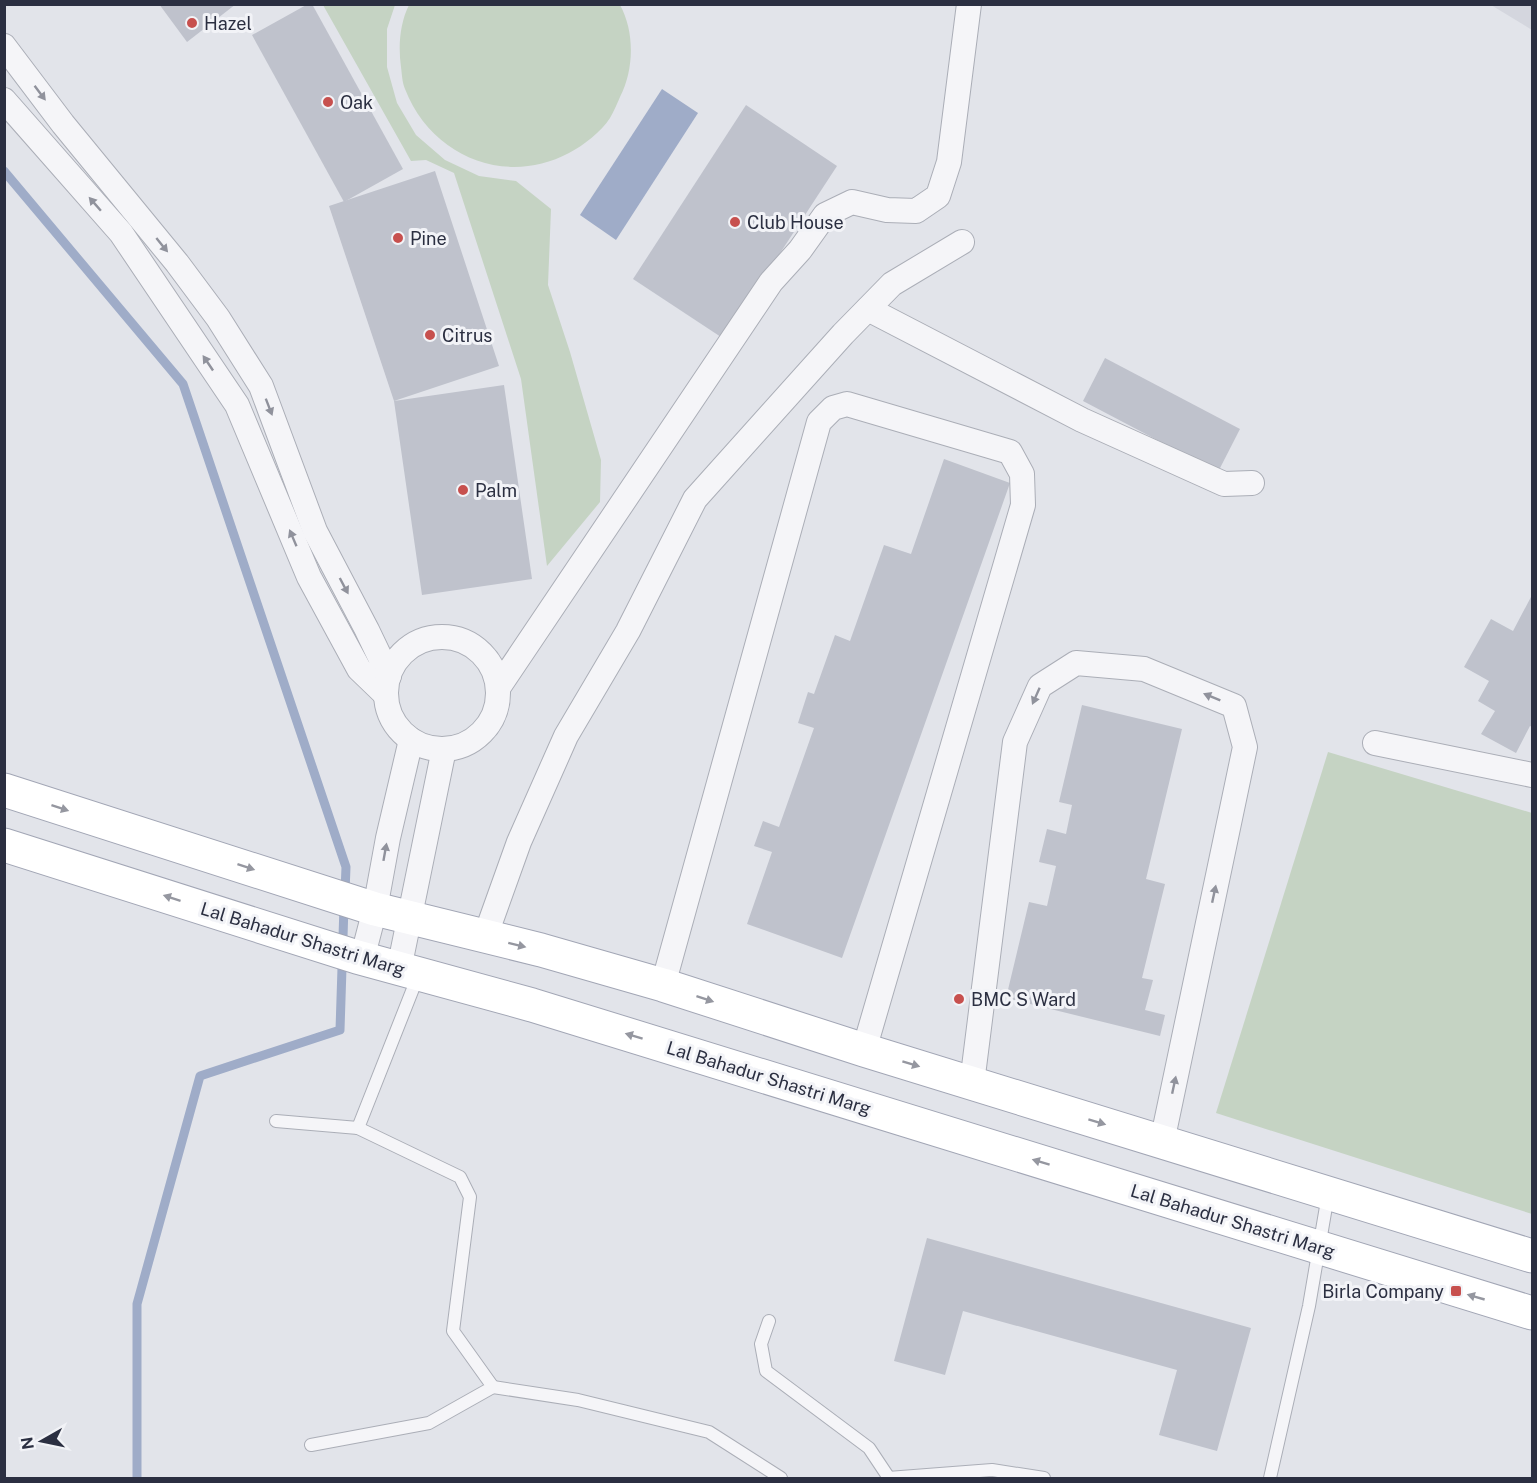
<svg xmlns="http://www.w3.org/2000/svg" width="1537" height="1483" viewBox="0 0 1537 1483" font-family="'Public Sans',sans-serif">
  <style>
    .built { fill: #d4d6de }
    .green { fill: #c5d3c3 }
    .water { fill: #9facc8 }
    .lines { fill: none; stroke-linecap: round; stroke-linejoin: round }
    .stream { stroke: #9facc8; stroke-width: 9 }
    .building { fill: #bfc2cc }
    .lane-casing { stroke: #abaeb7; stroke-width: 14 }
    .street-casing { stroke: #abaeb7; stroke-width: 26 }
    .primary-casing { stroke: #a2a6b5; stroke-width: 35 }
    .lane { stroke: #f5f5f8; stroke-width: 12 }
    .street { stroke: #f5f5f8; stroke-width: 24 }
    .primary { stroke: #fff; stroke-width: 33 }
    .oneway { fill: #90929c }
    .oneway2 { fill: #9597a0 }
    .poi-dot { fill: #c7504e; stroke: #f2f3f7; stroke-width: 2 }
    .labels { text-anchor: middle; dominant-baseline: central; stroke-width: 6; stroke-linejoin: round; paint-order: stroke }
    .poi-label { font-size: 18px; fill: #2b2f41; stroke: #f2f3f7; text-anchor: start }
    .street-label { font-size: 18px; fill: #2b2f41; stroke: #f2f3f7 }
  </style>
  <rect width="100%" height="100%" fill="#e2e4ea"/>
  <polygon class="built" points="1491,5 1532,5 1532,30"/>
  <g class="green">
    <polygon points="323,5 395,5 387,29 387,67 397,103 416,135 445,160 479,176 516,181 551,209 548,285 570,352 601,460 600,502 547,566 521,379 454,173 426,160 411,161"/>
    <path d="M409,5H620C635,32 634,70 620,97C617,104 614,111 610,118C601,132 584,145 569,153C505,187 431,156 405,89C402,82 402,74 401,67C398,46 400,23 409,5Z"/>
    <polygon points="1328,752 1532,813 1532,1214 1216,1113"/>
  </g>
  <polygon class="water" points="662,89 698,113 616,240 580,215"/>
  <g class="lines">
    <g class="stream">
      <polyline points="4,171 183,384 346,867 345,892"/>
      <polyline points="137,1478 137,1304 200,1076 340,1030 344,906"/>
    </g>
  </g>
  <g class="building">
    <polygon points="159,4 236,4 187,42"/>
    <polygon points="308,4 312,4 403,169 344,202 252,35"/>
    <polygon points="746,105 837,166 724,339 633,279"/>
    <polygon points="435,171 499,366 394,401 504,385 532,579 422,595 394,401 329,206"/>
    <polygon points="1105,358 1240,429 1218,472 1083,401"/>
    <polygon points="944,459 1010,483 842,958 747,924 772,852 754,846 763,821 779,827 814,728 798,723 808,692 814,694 835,635 850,641 884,545 911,554"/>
    <polygon points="1532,595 1532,727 1530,726 1516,753 1481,734 1495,711 1478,701 1489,681 1464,667 1491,619 1513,631"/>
    <polygon points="1082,705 1182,729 1146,879 1165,884 1142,978 1153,980 1145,1010 1165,1015 1160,1036 1006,998 1029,902 1047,906 1056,866 1039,862 1047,829 1066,834 1072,805 1059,802"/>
    <polygon points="927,1238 1251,1328 1217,1451 1159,1435 1177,1370 1148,1362 963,1311 945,1375 894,1361"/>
  </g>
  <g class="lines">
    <defs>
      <g id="lane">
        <polyline points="276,1121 358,1128"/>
        <polyline points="769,1321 761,1344 766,1371 869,1448 889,1478"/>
        <polyline points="493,1387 578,1400 709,1432 781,1478"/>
        <polyline points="311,1445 429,1423 493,1387 453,1331 470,1197 460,1177 358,1128 418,976"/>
        <polyline points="888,1478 992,1470 1044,1478"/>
        <polyline points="1270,1478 1309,1306 1328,1195"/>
      </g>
      <g id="street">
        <polyline points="4,46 63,124 177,263 218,318 261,386 315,531 367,630 389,676"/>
        <polyline points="4,100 121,233 237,405 309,577 359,669 386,695"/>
        <polyline points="868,309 1082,420 1224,484 1252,483"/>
        <circle cx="442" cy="693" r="56"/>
        <polyline points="498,688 771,282 800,250 825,215 852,202 887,210 916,211 938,196 949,162 969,4"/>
        <polyline points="1375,743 1532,775"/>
        <polyline points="485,937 519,842 566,736 628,631 695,499 843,334 892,284 962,242"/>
        <polyline points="362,959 375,909 388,838 411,740"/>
        <polyline points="399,969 444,749"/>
        <polyline points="663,985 819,422 833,408 847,404 1010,452 1022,474 1023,505 864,1050"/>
        <polyline points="972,1083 1015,742 1040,686 1076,663 1133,668 1144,669 1234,706 1245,747 1162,1142"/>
      </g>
      <g id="primary">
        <polyline points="4,790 375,909 541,950 663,985 864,1050 1532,1256"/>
        <polyline points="4,845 357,957 532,1005 1532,1313"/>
      </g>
    </defs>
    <use href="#lane" class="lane-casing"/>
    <use href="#street" class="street-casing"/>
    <use href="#primary" class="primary-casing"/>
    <use href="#lane" class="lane"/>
    <use href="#street" class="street"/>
    <use href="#primary" class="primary"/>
  </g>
  <defs><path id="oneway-solid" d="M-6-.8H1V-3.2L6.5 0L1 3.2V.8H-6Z" transform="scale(1.5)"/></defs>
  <g class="oneway">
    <use href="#oneway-solid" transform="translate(40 93) rotate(53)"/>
    <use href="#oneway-solid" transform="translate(95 204) rotate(-131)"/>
    <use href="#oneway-solid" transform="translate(162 245) rotate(51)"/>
    <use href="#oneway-solid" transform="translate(208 363) rotate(-124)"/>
    <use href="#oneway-solid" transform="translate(269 407) rotate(69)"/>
    <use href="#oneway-solid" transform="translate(293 538) rotate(-113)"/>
    <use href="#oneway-solid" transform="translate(344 586) rotate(62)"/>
    <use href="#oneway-solid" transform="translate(1036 696) rotate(114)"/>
    <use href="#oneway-solid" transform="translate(1212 697) rotate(-158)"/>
    <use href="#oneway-solid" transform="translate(385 852) rotate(-80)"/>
    <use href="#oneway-solid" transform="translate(1214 894) rotate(-78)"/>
    <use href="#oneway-solid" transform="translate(1174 1085) rotate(-78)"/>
  </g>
  <g class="oneway2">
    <use href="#oneway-solid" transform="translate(60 808) rotate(18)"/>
    <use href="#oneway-solid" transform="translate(246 867) rotate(18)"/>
    <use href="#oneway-solid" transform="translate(172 898) rotate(-162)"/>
    <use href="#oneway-solid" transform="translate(517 945) rotate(14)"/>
    <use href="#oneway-solid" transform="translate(705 999) rotate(18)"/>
    <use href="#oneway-solid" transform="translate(634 1036) rotate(-163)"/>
    <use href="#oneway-solid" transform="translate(911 1064) rotate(17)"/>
    <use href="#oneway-solid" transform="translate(1097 1122) rotate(17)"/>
    <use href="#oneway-solid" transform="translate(1041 1162) rotate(-163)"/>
    <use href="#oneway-solid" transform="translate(1476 1297) rotate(-164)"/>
  </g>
  <g class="poi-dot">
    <circle cx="192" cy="23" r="6"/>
    <circle cx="328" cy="102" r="6"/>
    <circle cx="735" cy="222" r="6"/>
    <circle cx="398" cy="238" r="6"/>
    <circle cx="430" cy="335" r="6"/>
    <circle cx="463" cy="490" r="6"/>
    <circle cx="959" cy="999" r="6"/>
    <rect x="1450" y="1285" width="12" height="12" rx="3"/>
  </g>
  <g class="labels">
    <g class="poi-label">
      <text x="204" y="23">Hazel</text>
      <text x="340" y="102">Oak</text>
      <text x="747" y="222">Club House</text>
      <text x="410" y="238">Pine</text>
      <text x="442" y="335">Citrus</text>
      <text x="475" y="490">Palm</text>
      <text x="971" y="999">BMC S Ward</text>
      <text x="1444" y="1291" text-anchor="end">Birla Company</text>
    </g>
    <g class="street-label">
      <text transform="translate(303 939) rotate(17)">Lal Bahadur Shastri Marg</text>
      <text transform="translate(769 1078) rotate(17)">Lal Bahadur Shastri Marg</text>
      <text transform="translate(1233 1221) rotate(17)">Lal Bahadur Shastri Marg</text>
    </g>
  </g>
  <rect width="1537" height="1483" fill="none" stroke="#2b2f41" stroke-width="12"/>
  <g transform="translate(42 1441) rotate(261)" stroke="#f2f3f7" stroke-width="4.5" paint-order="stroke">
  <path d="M0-4.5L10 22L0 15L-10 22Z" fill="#2b2f41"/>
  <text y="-9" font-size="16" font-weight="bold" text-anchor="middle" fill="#2b2f41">N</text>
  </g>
</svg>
